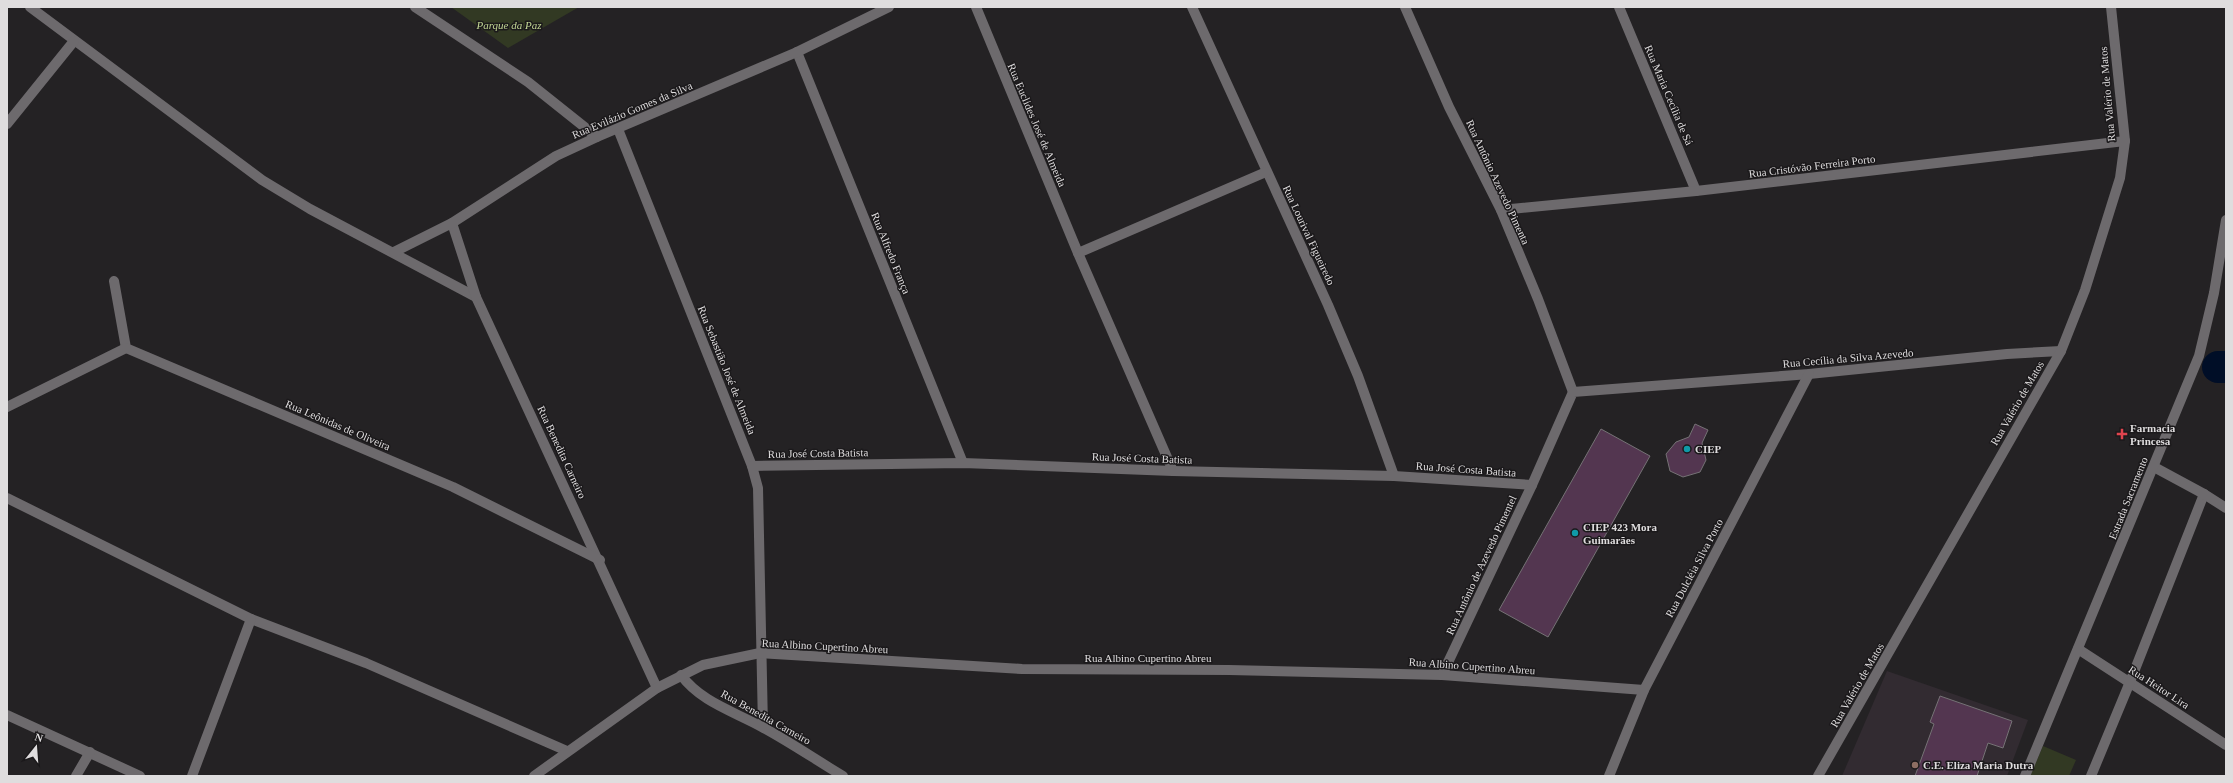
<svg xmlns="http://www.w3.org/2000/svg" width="2233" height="783" viewBox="0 0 2233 783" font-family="'Times New Roman',serif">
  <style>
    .built { fill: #322b31 }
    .green { fill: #323923 }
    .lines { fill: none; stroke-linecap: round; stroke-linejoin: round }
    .river { stroke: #000e27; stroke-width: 32 }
    .building { fill: #533650; stroke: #757275 }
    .lane { stroke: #6d6a6d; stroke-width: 10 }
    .street { stroke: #6d6a6d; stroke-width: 10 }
    .secondary { stroke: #6d6a6d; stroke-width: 10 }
    .health-dot { fill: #e0444e; stroke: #1b191b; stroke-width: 1.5 }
    .culture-dot { fill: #0f9aa8; stroke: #1b191b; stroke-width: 1.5 }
    .education-dot { fill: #8d6e63; stroke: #1b191b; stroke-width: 1.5 }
    .labels { text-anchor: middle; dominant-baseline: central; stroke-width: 3; stroke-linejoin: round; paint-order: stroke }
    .park-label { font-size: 11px; font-style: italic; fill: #c2d694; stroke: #1b191b }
    .street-label { font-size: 11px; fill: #dfddde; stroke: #1b191b }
    .poi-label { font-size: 11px; font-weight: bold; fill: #dfddde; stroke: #1b191b; text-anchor: start }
  </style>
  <rect width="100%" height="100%" fill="#242224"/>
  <polygon class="built" points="1887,671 2028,720 2007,776 1842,776"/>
  <g class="green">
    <polygon points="451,7 579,7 508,48"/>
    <polygon points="2043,746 2076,760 2069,776 2030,776"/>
  </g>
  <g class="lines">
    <polyline class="river" points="2218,367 2226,367"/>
  </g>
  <g class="building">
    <polygon points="1695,424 1708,430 1702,443 1706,460 1700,472 1683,477 1670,471 1666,454 1676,442 1689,437"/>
    <polygon points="1601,429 1650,456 1548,637 1499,610"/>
    <polygon points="1940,696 2012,721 2003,748 1988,743 1977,776 1915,776 1934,724 1930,722"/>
  </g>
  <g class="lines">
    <polyline class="lane" points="2130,682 2204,494"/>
    <g class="street">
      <polyline points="30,7 262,180 310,209 476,297"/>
      <polyline points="415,7 528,82 597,137"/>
      <polyline points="976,7 1078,253 1173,471"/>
      <polyline points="1192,7 1328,305 1358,376 1394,476"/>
      <polyline points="1405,7 1449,107 1501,210 1538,299 1573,392"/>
      <polyline points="1619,7 1696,191"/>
      <polyline points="797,52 963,463"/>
      <polyline points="7,124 74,41"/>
      <polyline points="618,129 752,466 758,488 763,727"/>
      <polyline points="1501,210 1696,191 2125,141"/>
      <polyline points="452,223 476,297 657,688"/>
      <polyline points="394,252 452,223 556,156 597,137 797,52 889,7"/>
      <polyline points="1078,253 1266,172"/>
      <polyline points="114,281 126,348 453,487 600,560"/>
      <polyline points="7,407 126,348"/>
      <polyline points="752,466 963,463 1173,471 1394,476 1532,485"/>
      <polyline points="2154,467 2204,494 2226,508"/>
      <polyline points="7,498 251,619 366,663 567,751"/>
      <polyline points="2078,649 2226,745"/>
      <path d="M681,675C701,702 733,711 762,727C790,742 816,760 843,776"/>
      <polyline points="1442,675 1532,485 1573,392 1809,374 2007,354 2061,351"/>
      <polyline points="7,715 140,776"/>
      <polyline points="76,776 90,752"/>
      <polyline points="192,776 251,619"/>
      <polyline points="534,776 657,688 703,665 760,653 1022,669 1229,670 1442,675 1644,690"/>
      <polyline points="1609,776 1644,690 1809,374"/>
      <polyline points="1818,776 2061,351 2085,290 2120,178 2125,141 2111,7"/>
      <polyline points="2091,776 2130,682"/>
    </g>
    <polyline class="secondary" points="2025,776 2199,356 2214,293 2226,220"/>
  </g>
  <path class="health-dot" d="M2120 428h4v4h4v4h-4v4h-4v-4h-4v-4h4z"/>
  <g class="culture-dot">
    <circle cx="1687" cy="449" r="4"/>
    <circle cx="1575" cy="533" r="4"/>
  </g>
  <circle class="education-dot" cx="1915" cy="765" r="4"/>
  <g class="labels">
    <g class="park-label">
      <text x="509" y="25">Parque da Paz</text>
    </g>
    <g class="street-label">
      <text transform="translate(2107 94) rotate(-95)">Rua Valério de Matos</text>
      <text transform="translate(1669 95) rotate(67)">Rua Maria Cecília de Sá</text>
      <text transform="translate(632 110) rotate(-23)">Rua Evilázio Gomes da Silva</text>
      <text transform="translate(1037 125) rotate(67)">Rua Euclides José de Almeida</text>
      <text transform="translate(1812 166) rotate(-7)">Rua Cristóvão Ferreira Porto</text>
      <text transform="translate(1498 182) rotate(65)">Rua Antônio Azevedo Pimenta</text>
      <text transform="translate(1309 235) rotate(65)">Rua Lourival Figueiredo</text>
      <text transform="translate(891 253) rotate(68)">Rua Alfredo França</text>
      <text transform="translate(1848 358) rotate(-5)">Rua Cecília da Silva Azevedo</text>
      <text transform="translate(727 370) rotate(68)">Rua Sebastião José de Almeida</text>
      <text transform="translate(2017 403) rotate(-60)">Rua Valério de Matos</text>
      <text transform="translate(338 425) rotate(23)">Rua Leônidas de Oliveira</text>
      <text transform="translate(562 452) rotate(65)">Rua Benedita Carneiro</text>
      <text transform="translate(818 453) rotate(-1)">Rua José Costa Batista</text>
      <text transform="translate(1142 458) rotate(2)">Rua José Costa Batista</text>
      <text transform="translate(1466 469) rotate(4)">Rua José Costa Batista</text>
      <text transform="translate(2128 498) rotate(-68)">Estrada Sacramento</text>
      <text transform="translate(1481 565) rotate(-65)">Rua Antônio de Azevedo Pimentel</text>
      <text transform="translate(1694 568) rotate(-62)">Rua Dulcléia Silva Porto</text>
      <text transform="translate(825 646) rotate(3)">Rua Albino Cupertino Abreu</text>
      <text x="1148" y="658">Rua Albino Cupertino Abreu</text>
      <text transform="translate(1472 666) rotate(4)">Rua Albino Cupertino Abreu</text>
      <text transform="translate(1857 685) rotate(-60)">Rua Valério de Matos</text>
      <text transform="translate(2159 687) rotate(33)">Rua Heitor Lira</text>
      <text transform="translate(766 717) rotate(29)">Rua Benedita Carneiro</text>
    </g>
    <g class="poi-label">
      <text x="2130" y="428">Farmacia<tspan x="2130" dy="13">Princesa</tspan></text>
      <text x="1695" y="449">CIEP</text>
      <text x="1583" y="527">CIEP 423 Mora<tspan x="1583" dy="13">Guimarães</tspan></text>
      <text x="1923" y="765">C.E. Eliza Maria Dutra</text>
    </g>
  </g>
  <rect width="2233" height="783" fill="none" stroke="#dfddde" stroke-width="16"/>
  <g transform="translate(36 747) rotate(17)" stroke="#1b191b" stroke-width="3" paint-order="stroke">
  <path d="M0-3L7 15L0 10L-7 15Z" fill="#dfddde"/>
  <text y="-6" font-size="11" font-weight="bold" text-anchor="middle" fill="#dfddde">N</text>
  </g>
</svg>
